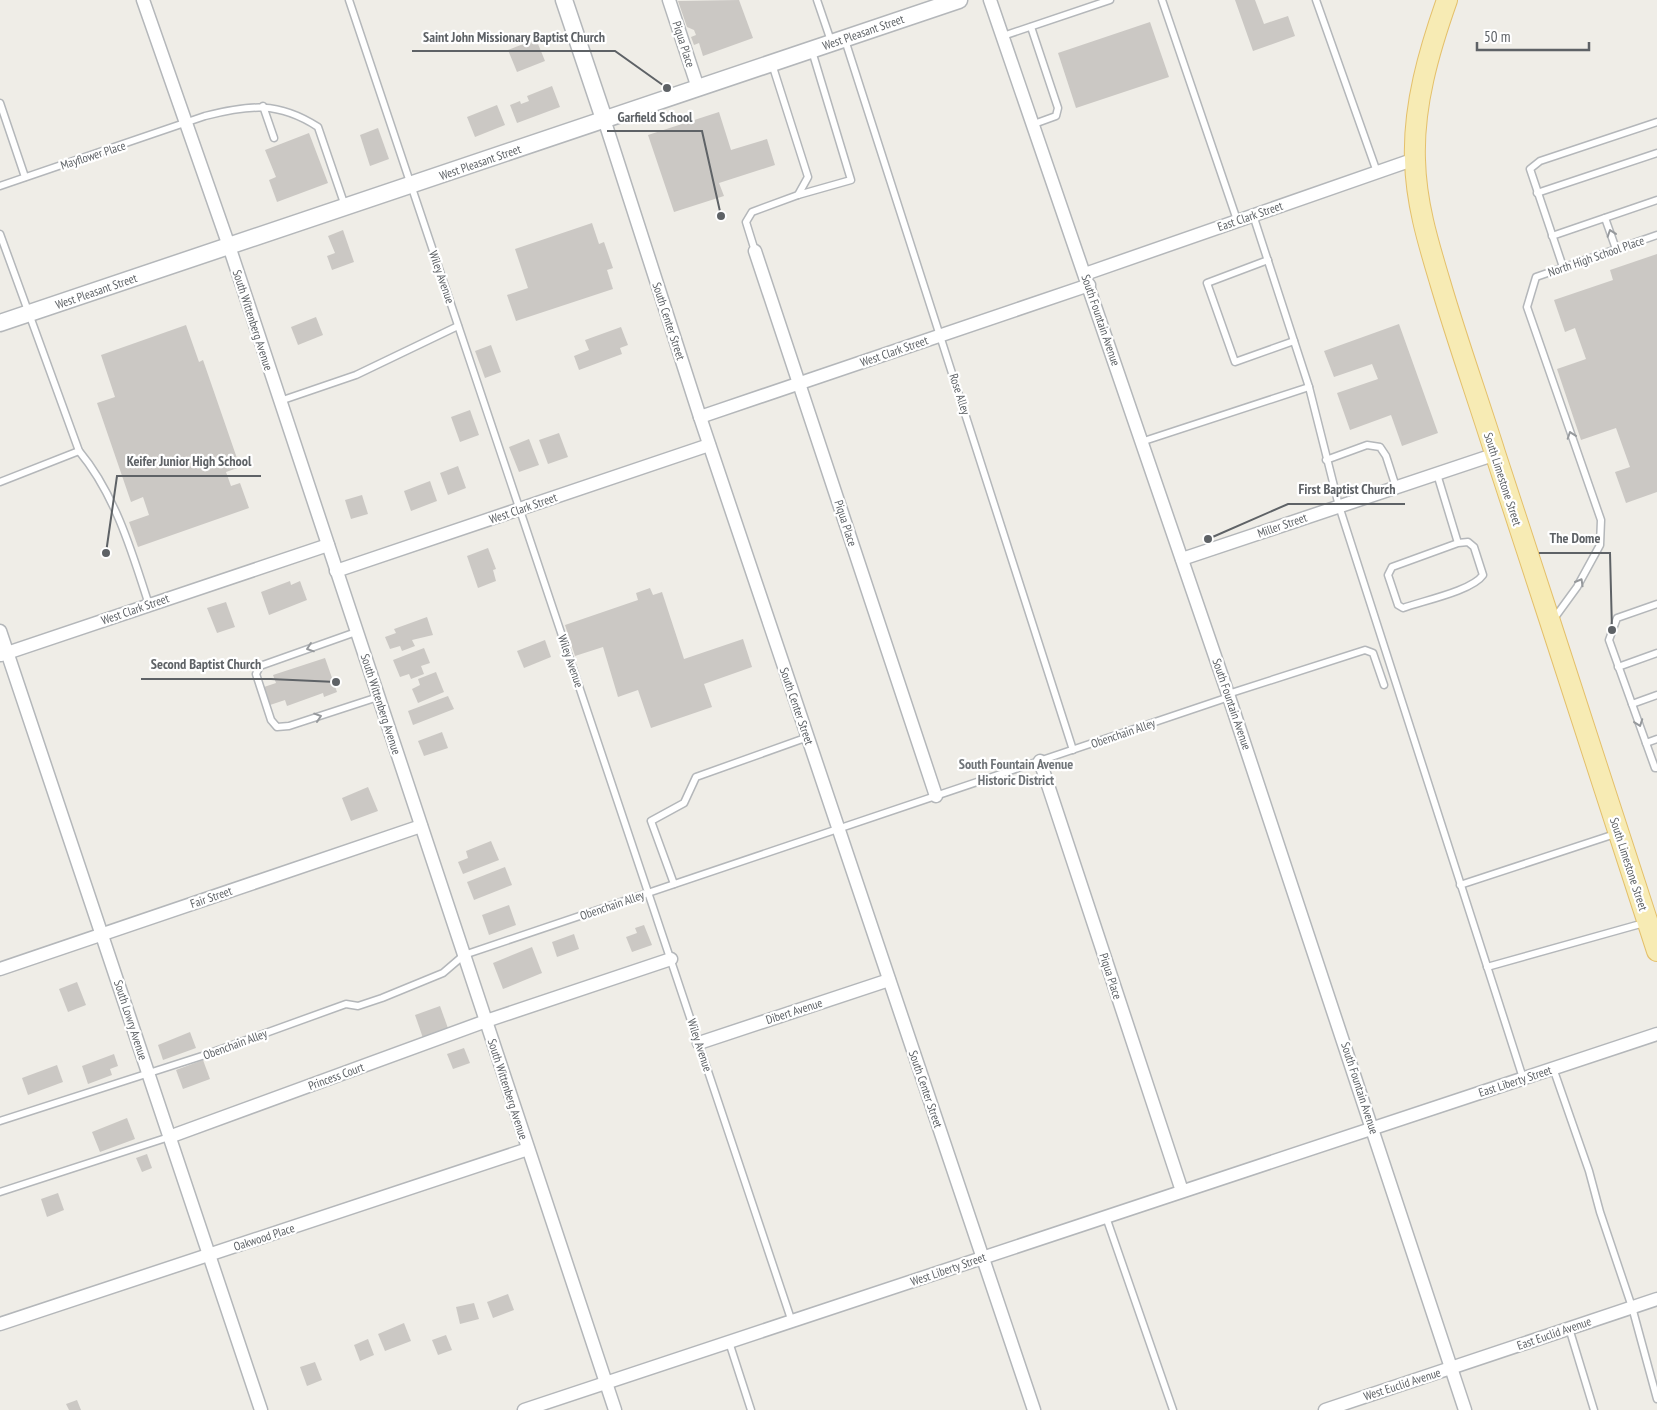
<svg xmlns="http://www.w3.org/2000/svg" width="1657" height="1410" viewBox="0 0 1657 1410" font-family="'PT Sans Narrow',sans-serif">
  <style>
    .building { fill: #cbc8c4 }
    .lines { fill: none; stroke-linecap: round; stroke-linejoin: round }
    .service-casing { stroke: #b4b7ba; stroke-width: 9 }
    .minor-casing { stroke: #b4b7ba; stroke-width: 15 }
    .tertiary-casing { stroke: #b4b7ba; stroke-width: 19 }
    .primary-casing { stroke: #e4c06b; stroke-width: 22 }
    .service { stroke: #fff; stroke-width: 6 }
    .minor { stroke: #fff; stroke-width: 12 }
    .tertiary { stroke: #fff; stroke-width: 16 }
    .primary { stroke: #f7ebb4; stroke-width: 20 }
    .oneway { stroke: #96999c }
    .labels { text-anchor: middle; dominant-baseline: central; stroke-width: 4.5; stroke-linejoin: round; paint-order: stroke }
    .street-label { font-size: 12px; fill: #5e6266; stroke: #fff }
    .neighbourhood-label { font-size: 14px; font-weight: bold; fill: #707478; stroke: #fff }
    .leader { fill: none; stroke: #5e6266; stroke-width: 2 }
    .callout-dot { fill: #5e6266; stroke: #fff; stroke-width: 2 }
    .callout-label { font-size: 14px; text-anchor: middle; font-weight: bold; fill: #5e6266; stroke: #fff; stroke-width: 4.5; stroke-linejoin: round; paint-order: stroke }
  </style>
  <rect width="100%" height="100%" fill="#efede7"/>
  <g class="building">
    <polygon points="739,0 753,38 703,56 699,43 694,45 691,37 696,35 694,30 687,27 678,1"/>
    <polygon points="1235,0 1255,0 1264,24 1288,16 1295,36 1253,51"/>
    <polygon points="1150,22 1169,77 1076,108 1058,53"/>
    <polygon points="536,39 545,61 517,72 508,50"/>
    <polygon points="552,86 560,107 517,123 510,105 520,101 521,104 529,101 527,96"/>
    <polygon points="497,105 505,125 475,137 467,117"/>
    <polygon points="719,112 731,150 767,139 775,165 719,183 724,196 674,212 648,135"/>
    <polygon points="378,128 389,159 370,166 360,135"/>
    <polygon points="309,133 328,183 277,202 269,180 276,177 265,150"/>
    <polygon points="592,223 599,244 604,242 613,268 607,270 613,289 516,321 507,295 528,288 515,249"/>
    <polygon points="343,230 354,262 332,270 327,256 335,253 328,236"/>
    <polygon points="1657,254 1657,492 1626,503 1615,472 1630,467 1616,428 1581,440 1557,369 1586,359 1575,328 1565,332 1554,300 1613,280 1610,270"/>
    <polygon points="316,317 323,335 298,345 291,327"/>
    <polygon points="1399,324 1438,433 1402,446 1391,415 1350,430 1337,393 1378,379 1372,364 1334,377 1324,351"/>
    <polygon points="186,325 199,362 203,360 240,467 226,472 231,486 240,483 249,508 138,547 129,522 149,515 143,497 131,502 97,403 115,397 101,355"/>
    <polygon points="621,327 628,345 620,348 622,354 579,370 574,356 589,350 585,340"/>
    <polygon points="491,345 501,372 485,378 475,351"/>
    <polygon points="470,410 479,435 460,442 451,417"/>
    <polygon points="559,433 568,457 548,464 539,440"/>
    <polygon points="529,439 539,465 519,472 509,447"/>
    <polygon points="458,466 466,488 448,495 440,473"/>
    <polygon points="430,481 437,501 411,511 404,491"/>
    <polygon points="362,495 368,514 351,519 345,500"/>
    <polygon points="488,548 496,569 493,570 496,581 478,588 467,556"/>
    <polygon points="290,581 291,585 300,581 307,600 269,615 261,592"/>
    <polygon points="650,588 653,595 662,592 684,659 743,639 752,667 704,684 712,707 651,728 638,690 618,697 603,647 575,656 565,625 638,600 636,593"/>
    <polygon points="226,602 235,627 217,633 207,608"/>
    <polygon points="427,617 433,635 412,640 415,646 402,651 400,646 390,649 385,637 396,633 394,629"/>
    <polygon points="545,640 551,657 524,668 517,651"/>
    <polygon points="424,648 430,663 421,666 424,674 411,679 409,674 400,677 393,660"/>
    <polygon points="325,658 337,692 324,697 323,693 287,706 285,700 270,705 264,687 276,683 273,675"/>
    <polygon points="436,672 444,692 418,703 412,689 420,685 418,679"/>
    <polygon points="448,696 454,709 413,725 408,711"/>
    <polygon points="442,732 448,748 424,756 418,741"/>
    <polygon points="368,787 378,811 351,821 342,798"/>
    <polygon points="491,841 499,860 463,874 458,862 468,858 466,851"/>
    <polygon points="505,867 512,885 474,900 467,882"/>
    <polygon points="509,905 516,925 489,935 482,915"/>
    <polygon points="644,925 652,945 632,952 626,937 637,933 635,928"/>
    <polygon points="574,934 579,949 557,957 552,942"/>
    <polygon points="532,947 542,973 503,989 493,963"/>
    <polygon points="77,982 86,1005 68,1012 59,989"/>
    <polygon points="440,1006 449,1031 424,1041 415,1015"/>
    <polygon points="190,1032 196,1048 163,1060 158,1045"/>
    <polygon points="464,1048 470,1063 453,1069 447,1054"/>
    <polygon points="114,1054 118,1066 110,1069 112,1075 88,1084 82,1066"/>
    <polygon points="203,1060 210,1079 183,1089 176,1070"/>
    <polygon points="57,1065 63,1082 28,1095 22,1078"/>
    <polygon points="127,1118 135,1139 100,1152 92,1132"/>
    <polygon points="147,1154 152,1168 142,1172 136,1158"/>
    <polygon points="58,1193 64,1210 47,1217 41,1199"/>
    <polygon points="508,1294 514,1310 493,1318 487,1302"/>
    <polygon points="474,1303 479,1319 460,1324 456,1307"/>
    <polygon points="404,1323 411,1341 385,1351 378,1334"/>
    <polygon points="446,1335 452,1350 438,1355 432,1340"/>
    <polygon points="368,1339 374,1355 360,1361 354,1345"/>
    <polygon points="315,1362 322,1380 307,1386 300,1367"/>
    <polygon points="77,1400 81,1410 69,1410 66,1404"/>
  </g>
  <g class="lines">
    <defs>
      <g id="service">
        <polyline points="349,0 792,1322"/>
        <polyline points="817,0 831,41"/>
        <polyline points="1162,0 1237,220"/>
        <polyline points="1316,0 1377,172"/>
        <polyline points="1031,27 1058,108 1056,116 1034,124"/>
        <polyline points="1003,36 1110,0"/>
        <polyline points="845,40 1073,750"/>
        <polyline points="0,103 25,177"/>
        <polyline points="263,106 274,138"/>
        <path d="M0,186L205,116C249,105 278,101 318,127L345,206"/>
        <polyline points="1537,193 1657,153"/>
        <polyline points="798,195 851,180 812,51"/>
        <polyline points="1253,215 1309,387 1339,506 1523,1078"/>
        <polyline points="1605,218 1616,249"/>
        <path d="M0,234L79,451C115,494 132,552 149,605"/>
        <polyline points="1552,236 1657,200"/>
        <polyline points="755,251 746,222 752,212 798,195 808,177 772,64"/>
        <polyline points="1268,260 1207,283 1235,362 1294,341"/>
        <polyline points="1563,267 1530,169 1540,161 1657,122"/>
        <polyline points="280,401 356,375 458,326"/>
        <polyline points="1144,441 1309,387"/>
        <polyline points="1326,460 1367,445 1380,447 1386,456 1396,487"/>
        <path d="M1437,474L1458,543L1468,542L1474,547L1483,575C1472,591 1422,601 1403,608L1398,605L1388,575L1392,567L1458,543"/>
        <polyline points="0,482 79,451"/>
        <polyline points="1657,604 1617,618 1609,640 1655,768 1657,768"/>
        <polyline points="1553,620 1577,587 1600,545 1601,520 1527,307 1536,277 1657,235"/>
        <polyline points="356,632 260,666 256,674 271,720 277,727 289,726 378,697"/>
        <polyline points="1618,667 1657,653"/>
        <polyline points="1228,694 1365,650 1373,653 1384,685"/>
        <polyline points="1632,704 1657,695"/>
        <polyline points="1646,743 1657,739"/>
        <polyline points="674,884 651,821 684,803 696,777 808,737"/>
        <polyline points="1460,885 1615,834"/>
        <polyline points="1487,967 1644,923"/>
        <polyline points="1553,1068 1589,1171 1600,1212 1632,1307 1657,1399"/>
        <polyline points="0,1121 202,1056 346,1004 358,1006 382,998 443,973 464,955 1229,697"/>
        <polyline points="0,1192 169,1137"/>
        <polyline points="1106,1217 1173,1410"/>
        <polyline points="1569,1328 1594,1410"/>
        <polyline points="729,1342 751,1410"/>
      </g>
      <g id="minor">
        <polyline points="143,0 229,246 615,1410"/>
        <polyline points="669,0 698,88"/>
        <polyline points="990,0 1229,697 1465,1410"/>
        <polyline points="604,119 700,417 1034,1410"/>
        <polyline points="755,251 936,796"/>
        <polyline points="1085,274 1415,159"/>
        <polyline points="700,417 1089,285"/>
        <polyline points="1182,559 1496,454"/>
        <polyline points="336,571 709,445"/>
        <polyline points="0,631 261,1410"/>
        <polyline points="1,655 328,545"/>
        <polyline points="1040,761 1182,1191"/>
        <polyline points="0,969 421,826"/>
        <polyline points="699,1043 889,980"/>
        <polyline points="169,1137 486,1021 671,959"/>
        <polyline points="0,1324 528,1149"/>
        <polyline points="524,1410 1657,1034"/>
        <polyline points="1325,1410 1657,1299"/>
      </g>
      <g id="tertiary">
        <polyline points="564,0 604,119"/>
        <polyline points="0,323 959,0"/>
      </g>
      <path id="primary" d="M1447,0C1429,51 1413,106 1415,160C1416,203 1428,242 1440,282C1457,340 1477,396 1495,453C1549,619 1604,785 1657,951"/>
    </defs>
    <use href="#service" class="service-casing"/>
    <use href="#minor" class="minor-casing"/>
    <use href="#tertiary" class="tertiary-casing"/>
    <use href="#primary" class="primary-casing"/>
    <use href="#service" class="service"/>
    <use href="#minor" class="minor"/>
    <use href="#tertiary" class="tertiary"/>
    <use href="#primary" class="primary"/>
  </g>
  <defs><path id="oneway-chevron" d="M-2-3.5L2.5 0L-2 3.5" fill="none" stroke-width="1.6" stroke-linecap="round" stroke-linejoin="round" transform="scale(1.25)"/></defs>
  <g class="oneway">
    <use href="#oneway-chevron" transform="translate(1611 233) rotate(-109)"/>
    <use href="#oneway-chevron" transform="translate(1571 435) rotate(-109)"/>
    <use href="#oneway-chevron" transform="translate(1580 582) rotate(-60)"/>
    <use href="#oneway-chevron" transform="translate(310 648) rotate(161)"/>
    <use href="#oneway-chevron" transform="translate(318 717) rotate(-18)"/>
    <use href="#oneway-chevron" transform="translate(1639 723) rotate(70)"/>
  </g>
  <g class="labels">
    <g class="street-label">
      <text transform="translate(863 32) rotate(-19)">West Pleasant Street</text>
      <text transform="translate(684 44) rotate(72)">Piqua Place</text>
      <text transform="translate(93 155) rotate(-18)">Mayflower Place</text>
      <text transform="translate(480 162) rotate(-19)">West Pleasant Street</text>
      <text transform="translate(1250 216) rotate(-19)">East Clark Street</text>
      <text transform="translate(1596 256) rotate(-19)">North High School Place</text>
      <text transform="translate(442 277) rotate(71)">Wiley Avenue</text>
      <text transform="translate(96 291) rotate(-19)">West Pleasant Street</text>
      <text transform="translate(253 320) rotate(72)">South Wittenberg Avenue</text>
      <text transform="translate(1101 320) rotate(71)">South Fountain Avenue</text>
      <text transform="translate(669 321) rotate(72)">South Center Street</text>
      <text transform="translate(894 351) rotate(-19)">West Clark Street</text>
      <text transform="translate(960 394) rotate(72)">Rose Alley</text>
      <text transform="translate(1503 479) rotate(72)">South Limestone Street</text>
      <text transform="translate(523 508) rotate(-19)">West Clark Street</text>
      <text transform="translate(846 523) rotate(72)">Piqua Place</text>
      <text transform="translate(1282 525) rotate(-19)">Miller Street</text>
      <text transform="translate(135 609) rotate(-19)">West Clark Street</text>
      <text transform="translate(571 661) rotate(71)">Wiley Avenue</text>
      <text transform="translate(381 704) rotate(72)">South Wittenberg Avenue</text>
      <text transform="translate(1232 704) rotate(71)">South Fountain Avenue</text>
      <text transform="translate(797 706) rotate(71)">South Center Street</text>
      <text transform="translate(1123 733) rotate(-19)">Obenchain Alley</text>
      <text transform="translate(1629 864) rotate(72)">South Limestone Street</text>
      <text transform="translate(211 897) rotate(-19)">Fair Street</text>
      <text transform="translate(612 905) rotate(-19)">Obenchain Alley</text>
      <text transform="translate(1111 976) rotate(72)">Piqua Place</text>
      <text transform="translate(794 1011) rotate(-18)">Dibert Avenue</text>
      <text transform="translate(131 1020) rotate(72)">South Lowry Avenue</text>
      <text transform="translate(235 1044) rotate(-20)">Obenchain Alley</text>
      <text transform="translate(700 1045) rotate(72)">Wiley Avenue</text>
      <text transform="translate(336 1076) rotate(-20)">Princess Court</text>
      <text transform="translate(1515 1081) rotate(-18)">East Liberty Street</text>
      <text transform="translate(1360 1088) rotate(72)">South Fountain Avenue</text>
      <text transform="translate(508 1089) rotate(72)">South Wittenberg Avenue</text>
      <text transform="translate(926 1089) rotate(71)">South Center Street</text>
      <text transform="translate(264 1237) rotate(-18)">Oakwood Place</text>
      <text transform="translate(948 1269) rotate(-19)">West Liberty Street</text>
      <text transform="translate(1554 1333) rotate(-19)">East Euclid Avenue</text>
      <text transform="translate(1402 1384) rotate(-18)">West Euclid Avenue</text>
    </g>
    <g class="neighbourhood-label">
      <text x="1016" y="764">South Fountain Avenue<tspan x="1016" dy="16">Historic District</tspan></text>
    </g>
  </g>
  <path class="leader" d="M667 88L615 51H412M721 216L702 131H607M106 553L117 476H261M1208 539L1288 504H1405M1612 630L1610 553H1539M336 682L271 679H141"/>
  <g class="callout-dot">
    <circle cx="667" cy="88" r="5"/>
    <circle cx="721" cy="216" r="5"/>
    <circle cx="106" cy="553" r="5"/>
    <circle cx="1208" cy="539" r="5"/>
    <circle cx="1612" cy="630" r="5"/>
    <circle cx="336" cy="682" r="5"/>
  </g>
  <g class="callout-label">
    <text x="514" y="42">Saint John Missionary Baptist Church</text>
    <text x="655" y="122">Garfield School</text>
    <text x="189" y="466">Keifer Junior High School</text>
    <text x="1347" y="494">First Baptist Church</text>
    <text x="1575" y="543">The Dome</text>
    <text x="206" y="669">Second Baptist Church</text>
  </g>
  <path d="M1477 42v8h112v-8" fill="none" stroke="#5e6266" stroke-width="2.5"/>
  <text x="1484" y="42" font-size="15" fill="#5e6266" stroke="#ffffff" stroke-width="4" paint-order="stroke">50 m</text>
</svg>
